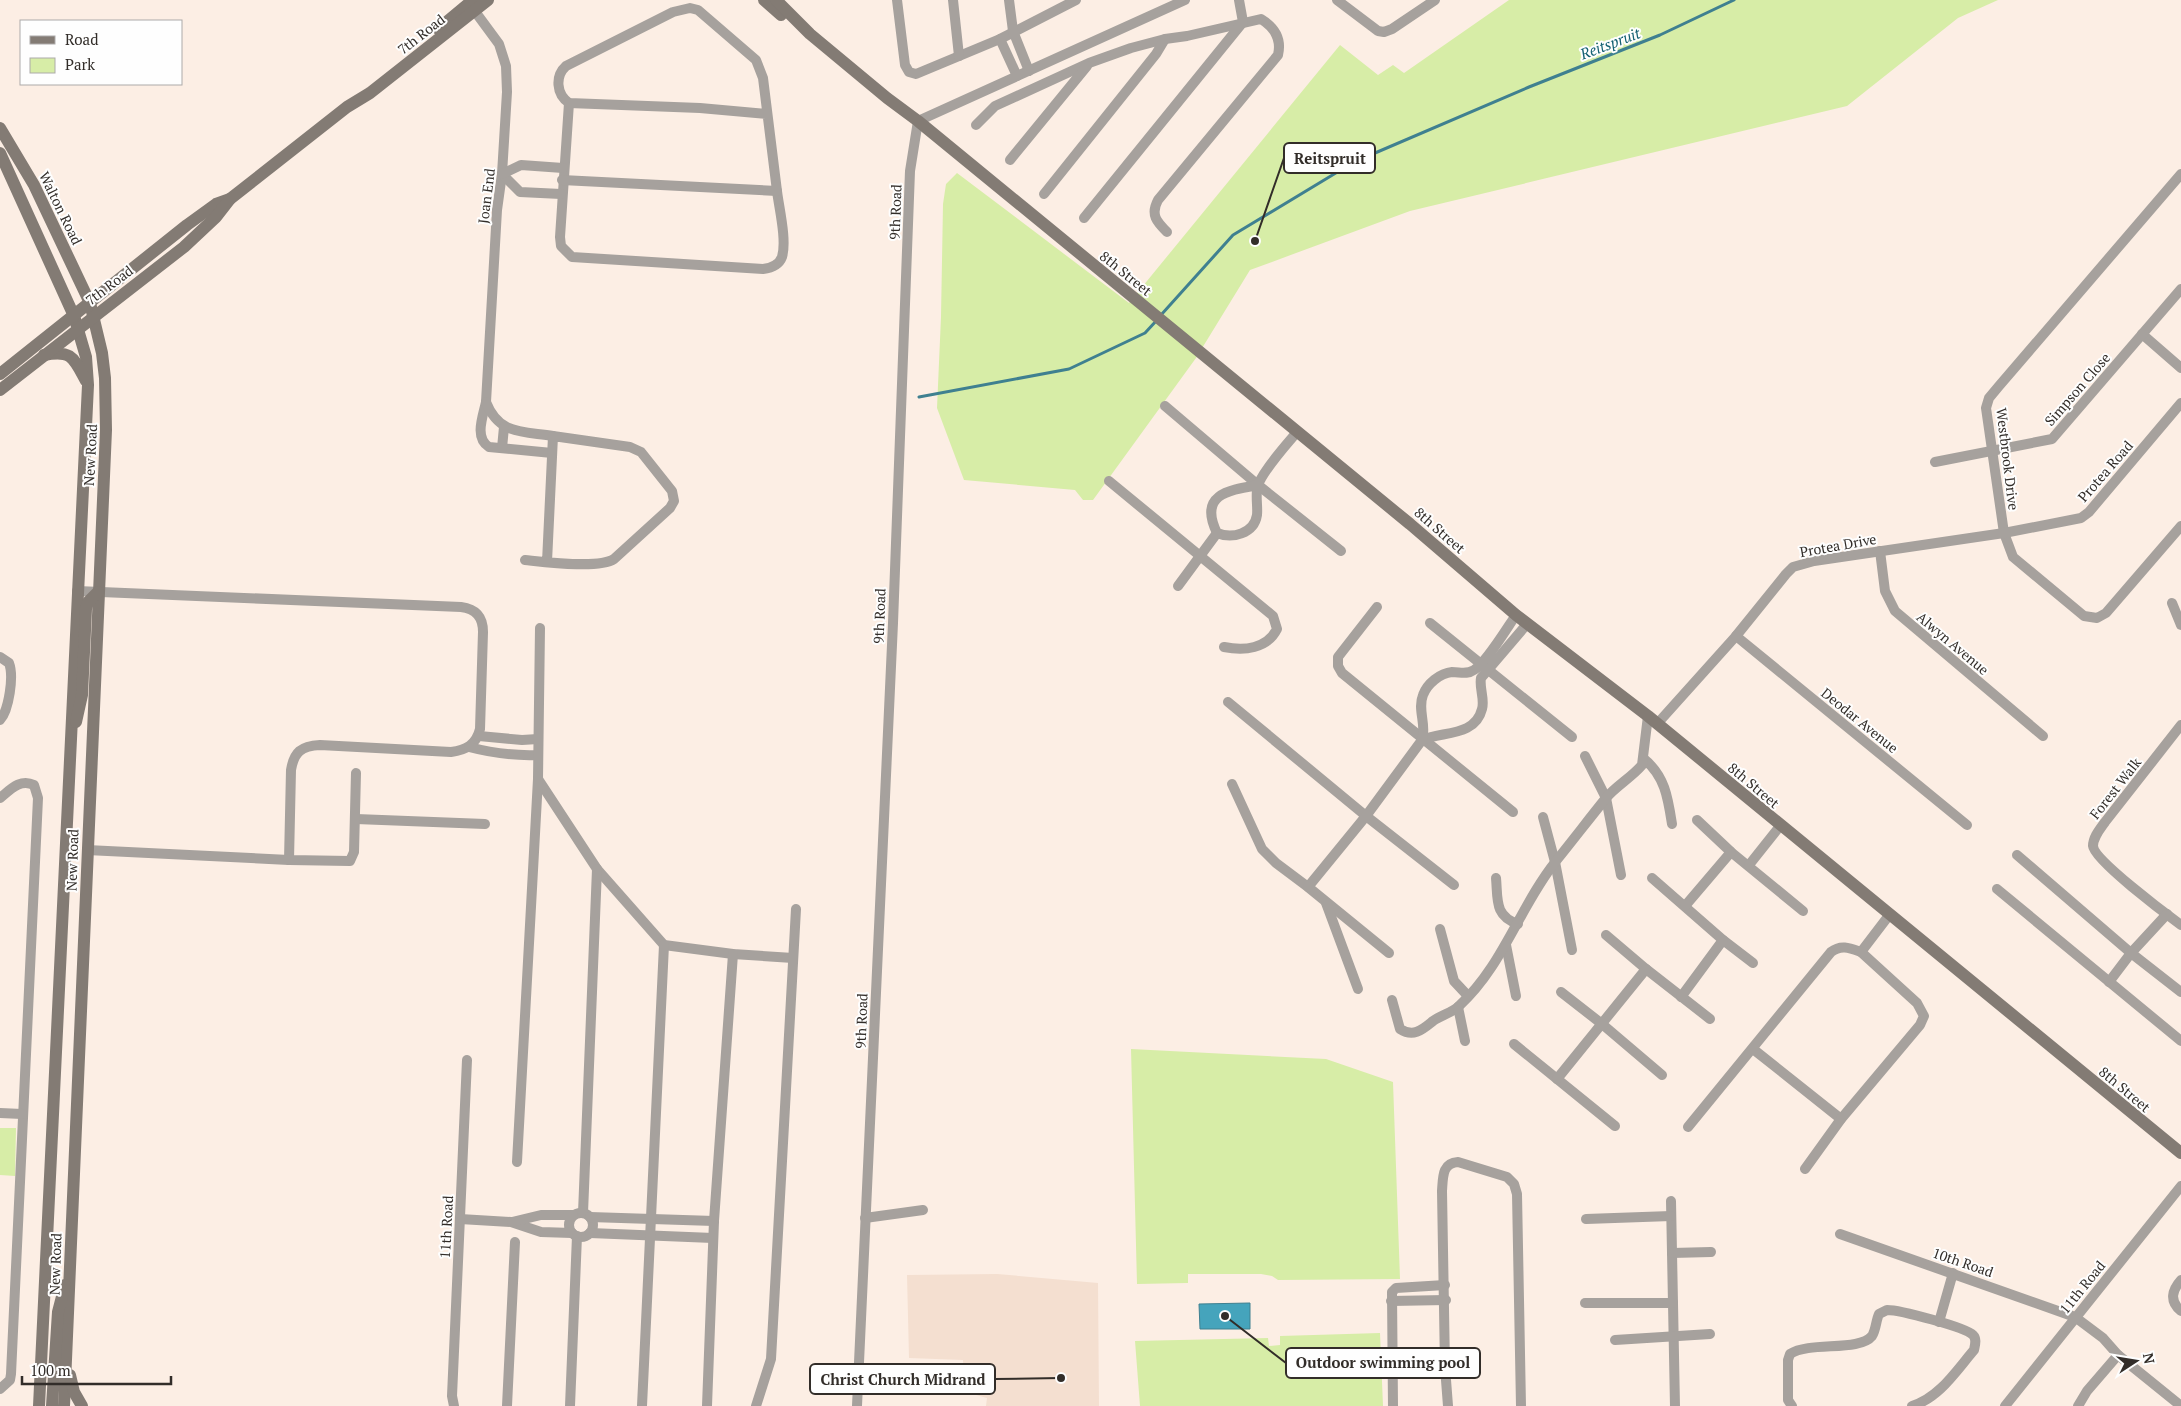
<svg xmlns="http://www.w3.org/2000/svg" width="2181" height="1406" viewBox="0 0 2181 1406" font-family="'PT Serif',serif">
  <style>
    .built { fill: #f4dfd0 }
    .green { fill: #d7eda7 }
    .water { fill: #45a4bc; stroke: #3f8090 }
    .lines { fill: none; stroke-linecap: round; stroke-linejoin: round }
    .stream { stroke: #3f8090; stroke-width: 3 }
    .street { stroke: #a6a19d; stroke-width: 10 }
    .secondary { stroke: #837b74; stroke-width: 12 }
    .labels { text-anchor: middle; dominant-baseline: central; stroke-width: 4; stroke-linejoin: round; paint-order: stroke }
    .street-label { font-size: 14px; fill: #322d29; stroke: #fefefe }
    .water-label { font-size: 15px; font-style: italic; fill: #136072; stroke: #fefefe }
    .leader { fill: none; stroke: #322d29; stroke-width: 2 }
    .callout-dot { fill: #322d29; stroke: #fefefe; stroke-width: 2 }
    .callout { fill: #fefefe; stroke: #322d29; stroke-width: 2 }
    .callout-label { font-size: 15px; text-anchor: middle; font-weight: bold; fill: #322d29 }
  </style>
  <rect width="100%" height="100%" fill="#fceee4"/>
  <polygon class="built" points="997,1274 1098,1283 1099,1406 986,1406 987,1398 976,1395 976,1388 964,1389 963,1360 909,1358 907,1275"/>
  <g class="green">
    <polygon points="1509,0 1998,0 1958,18 1847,106 1410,211 1250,270 1196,358 1093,500 1083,500 1075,490 964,480 937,408 941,317 943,204 946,184 957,173 1129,303 1340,45 1378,75 1393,65 1404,73"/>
    <polygon points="1131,1049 1326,1059 1393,1082 1400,1279 1278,1280 1272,1276 1261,1274 1188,1274 1188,1283 1137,1284"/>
    <polygon points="0,1128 16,1128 15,1176 0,1175"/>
    <polygon points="1380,1333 1383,1406 1140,1406 1135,1341 1268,1338 1269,1346 1280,1345 1280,1336"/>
  </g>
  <polygon class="water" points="1250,1303 1250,1329 1200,1329 1199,1304"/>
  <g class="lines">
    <g class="stream">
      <polyline points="1161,315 1233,235 1354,162 1529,87 1660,35 1734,0"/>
      <polyline points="919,397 1069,369 1145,333 1157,320"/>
    </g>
    <g class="street">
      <polyline points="897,0 905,65 909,72 916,74 1000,39 1076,0"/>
      <polyline points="953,0 959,56"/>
      <polyline points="1009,0 1013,31 1029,71"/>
      <polyline points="1337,0 1378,31 1384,32 1392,29 1435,0"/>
      <path d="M471,6L499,44L506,66L507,92L502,174L497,210L486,402C483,416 474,438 489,447L552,453"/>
      <polyline points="1000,39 1017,76"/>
      <path d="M569,103L560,237L561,246L572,257L763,269C771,268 779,265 782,257C787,240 779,208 777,191"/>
      <path d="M976,125L995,106L1089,63L1131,48L1165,39L1187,36L1261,19C1274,27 1282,38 1278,55L1158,200C1150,215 1157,222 1167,232"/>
      <polyline points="1010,160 1087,66"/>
      <polyline points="502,174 520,192 561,194"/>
      <polyline points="502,174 521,165 563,168"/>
      <polyline points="2181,174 1999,386 1989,398 1986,408 2004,533 2013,557 2084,616 2097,618 2106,613 2181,526"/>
      <path d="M562,180L777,191L763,78L756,60L698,10L690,8L673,12L566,66C555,76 556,94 569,103L700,108L766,114"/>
      <polyline points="1044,194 1156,54 1165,39"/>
      <polyline points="1084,218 1243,22 1239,0"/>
      <polyline points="2142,334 2181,368"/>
      <path d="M486,402C499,435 522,431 553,436"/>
      <polyline points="1165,406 1258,485 1341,551"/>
      <polyline points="502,448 504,427"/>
      <polyline points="1935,462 2052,439 2181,289"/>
      <path d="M1109,481L1273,616L1277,629C1267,649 1244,651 1224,647"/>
      <path d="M1258,485C1229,490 1198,494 1217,533C1232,539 1254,534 1257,515C1258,506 1255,494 1258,485C1264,469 1286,445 1297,432"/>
      <polyline points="1880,551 1885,591 1895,611 2043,736"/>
      <path d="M525,560C545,562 599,569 614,559L670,508L674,501L672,491L641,452L630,447L553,436L547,562"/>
      <polyline points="1178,586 1217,533"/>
      <path d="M77,591L461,607C476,609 483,617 483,632L480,729C476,745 466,750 451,752L320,745C301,746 294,752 291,770L289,860"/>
      <polyline points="2172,603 2181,625"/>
      <polyline points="1377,607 1338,657 1338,666 1342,673 1513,812"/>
      <polyline points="1430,623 1572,737"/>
      <polyline points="1736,636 1967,825"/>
      <path d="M0,657L9,663C14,676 9,710 0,720"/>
      <polyline points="1228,702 1366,816 1454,885"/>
      <polyline points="1657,724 1736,636 1786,574 1793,567 1814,561 2004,533 2081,518 2089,512 2181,403"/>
      <path d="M2181,725L2105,822C2100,829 2093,837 2093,846C2094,860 2166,914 2181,925"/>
      <polyline points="479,736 522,740 538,739"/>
      <path d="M1422,740C1442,731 1475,737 1482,709C1485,699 1479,688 1481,678L1527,624"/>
      <path d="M469,747C492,753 514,756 538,755"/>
      <polyline points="1585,756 1606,798 1621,875"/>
      <path d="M1644,759C1665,776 1668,798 1672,824"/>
      <polyline points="538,779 597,869 664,945 733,954 793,958"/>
      <polyline points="1232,784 1262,849 1276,863 1308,887 1389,953"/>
      <path d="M0,798C10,790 20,778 34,785L38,798L11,1374L10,1380L0,1389"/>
      <polyline points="1543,817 1555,862 1572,950"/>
      <polyline points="356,819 485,824"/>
      <polyline points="1697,820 1731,852 1803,911"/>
      <polyline points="87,850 289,860 350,861 354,852 356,773"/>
      <polyline points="2017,855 2131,953 2181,992"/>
      <polyline points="1749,865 1780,826"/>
      <path d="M1496,878C1498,899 1494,916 1518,924"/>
      <polyline points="1652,878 1723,940 1753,963"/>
      <path d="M1308,887L1366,816L1422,740C1427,725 1417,710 1423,695C1427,684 1440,673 1452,672C1460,672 1467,675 1474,670C1486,663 1507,628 1516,615"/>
      <polyline points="1997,889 2181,1041"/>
      <polyline points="1326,903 1358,989"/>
      <polyline points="1685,906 1731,852"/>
      <polyline points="1440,929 1454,981 1468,996"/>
      <polyline points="1606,935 1646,969 1710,1019"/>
      <polyline points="1506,945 1516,996"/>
      <polyline points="1861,952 1890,914"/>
      <polyline points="2109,982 2131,953 2167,914"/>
      <polyline points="1561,992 1602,1024 1662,1075"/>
      <polyline points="1681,997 1723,940"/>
      <path d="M1392,1000L1400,1029C1414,1038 1423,1029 1433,1021C1441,1015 1452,1013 1459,1006C1503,966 1520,906 1556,861C1573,840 1589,819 1606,798C1616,786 1632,777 1642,765L1648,716"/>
      <polyline points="1458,1007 1465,1041"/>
      <polyline points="1514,1044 1615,1126"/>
      <polyline points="1753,1049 1841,1119"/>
      <polyline points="1557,1079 1646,969"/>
      <polyline points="0,1113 22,1114"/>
      <path d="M1688,1127L1831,952C1841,944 1850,948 1861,952L1917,1003L1924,1016L1920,1025L1841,1119L1805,1169"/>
      <polyline points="517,1162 538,779 540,628"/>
      <polyline points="1671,1201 1675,1406"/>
      <circle cx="581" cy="1225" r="12"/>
      <polyline points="583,1213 597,869"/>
      <polyline points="590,1217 714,1221"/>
      <polyline points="865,1218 923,1210"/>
      <polyline points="460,1219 511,1222 541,1232 572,1233"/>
      <polyline points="1586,1219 1671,1216"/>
      <polyline points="512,1222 541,1215 573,1215"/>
      <polyline points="590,1233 713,1238"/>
      <polyline points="1840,1234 2075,1317 2103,1338 2118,1355 2181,1406"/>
      <polyline points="1672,1253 1711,1252"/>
      <path d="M2181,1280C2172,1290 2169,1301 2181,1311"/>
      <polyline points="1391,1301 1446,1300"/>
      <polyline points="1585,1303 1673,1303"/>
      <polyline points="1939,1322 1953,1273"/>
      <polyline points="1615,1340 1710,1334"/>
      <polyline points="454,1406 452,1396 467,1060"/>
      <polyline points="507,1406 515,1242"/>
      <polyline points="570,1406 577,1236"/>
      <polyline points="642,1406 664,945"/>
      <polyline points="707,1406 714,1221 733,954"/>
      <polyline points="756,1406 771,1359 796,909"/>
      <polyline points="857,1406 893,623 910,171 918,121 1185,0"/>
      <polyline points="1393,1406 1392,1292 1396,1288 1445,1285"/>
      <path d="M1448,1406L1445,1367L1442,1191C1443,1177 1442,1163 1458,1162L1507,1177L1514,1184L1517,1194L1521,1406"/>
      <path d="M1792,1406L1788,1400V1360L1790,1354C1810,1341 1859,1352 1872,1336C1876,1330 1876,1320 1879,1314L1887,1310C1900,1310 1965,1327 1973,1335C1977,1339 1975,1345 1974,1350C1956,1371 1939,1398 1912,1406"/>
      <polyline points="2005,1406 2181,1186"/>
      <polyline points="2078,1406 2087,1391 2118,1355"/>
    </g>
    <g class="secondary">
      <polyline points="764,0 781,15"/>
      <polyline points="776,0 810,34 887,98 918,121 1410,524 1516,615 1648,716 2181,1153"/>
      <polyline points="438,29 473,0"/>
      <polyline points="0,128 34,185 90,303 102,353 105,378 106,430 64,1406"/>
      <polyline points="0,153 74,316 86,357 88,385 39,1406"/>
      <path d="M44,355C72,350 73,357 86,381"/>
      <polyline points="0,374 187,225 216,204 230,199"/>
      <polyline points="0,390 184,247 216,217 230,199 347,107 370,93 488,0"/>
      <polyline points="76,722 82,695 86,609 88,602 98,592"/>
      <polyline points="70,1375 74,1392 82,1406"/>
      <polyline points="52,1406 58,1312 65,1285"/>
    </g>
  </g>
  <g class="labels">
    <g class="street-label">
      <text transform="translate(421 34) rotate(-38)">7th Road</text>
      <text transform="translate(486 196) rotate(-83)">Joan End</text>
      <text transform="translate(61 208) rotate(64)">Walton Road</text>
      <text transform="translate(895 212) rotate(-88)">9th Road</text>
      <text transform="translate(1126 273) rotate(39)">8th Street</text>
      <text transform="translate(109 285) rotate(-37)">7th Road</text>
      <text transform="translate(2077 389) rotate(-49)">Simpson Close</text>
      <text transform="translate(90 455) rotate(-87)">New Road</text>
      <text transform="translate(2008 459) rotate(83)">Westbrook Drive</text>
      <text transform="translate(2105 471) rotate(-49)">Protea Road</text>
      <text transform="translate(1440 530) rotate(41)">8th Street</text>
      <text transform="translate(1838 545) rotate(-10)">Protea Drive</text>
      <text transform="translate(879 616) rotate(-88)">9th Road</text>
      <text transform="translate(1953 643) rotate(40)">Alwyn Avenue</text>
      <text transform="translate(1860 720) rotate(39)">Deodar Avenue</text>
      <text transform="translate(1754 785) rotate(40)">8th Street</text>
      <text transform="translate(2115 788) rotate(-52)">Forest Walk</text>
      <text transform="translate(72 860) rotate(-88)">New Road</text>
      <text transform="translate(861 1021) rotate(-88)">9th Road</text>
      <text transform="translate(2125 1089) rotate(40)">8th Street</text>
      <text transform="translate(446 1227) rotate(-87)">11th Road</text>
      <text transform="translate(1963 1262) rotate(19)">10th Road</text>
      <text transform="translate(55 1264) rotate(-88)">New Road</text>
      <text transform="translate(2082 1287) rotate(-51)">11th Road</text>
    </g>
    <g class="water-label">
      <text transform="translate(1610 43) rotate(-21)">Reitspruit</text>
    </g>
  </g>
  <path class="leader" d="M1255 241L1284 158M1225 1316L1286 1363M1061 1378L995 1379"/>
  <g class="callout-dot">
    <circle cx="1255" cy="241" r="5"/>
    <circle cx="1225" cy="1316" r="5"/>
    <circle cx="1061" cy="1378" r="5"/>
  </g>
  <g class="callout">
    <rect x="1284" y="143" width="91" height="30" rx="5"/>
    <rect x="1286" y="1348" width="194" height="30" rx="5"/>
    <rect x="810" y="1364" width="185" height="30" rx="5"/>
  </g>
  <g class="callout-label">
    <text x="1330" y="164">Reitspruit</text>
    <text x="1383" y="1368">Outdoor swimming pool</text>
    <text x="903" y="1385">Christ Church Midrand</text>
  </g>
  <rect x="20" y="20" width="162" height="65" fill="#fefefe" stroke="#acaaa9"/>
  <rect x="30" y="36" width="25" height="8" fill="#837b74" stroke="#acaaa9"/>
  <text x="65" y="45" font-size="15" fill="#322d29">Road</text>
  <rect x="30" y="58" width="25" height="15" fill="#d7eda7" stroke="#acaaa9"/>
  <text x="65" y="70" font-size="15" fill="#322d29">Park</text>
  <g transform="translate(2136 1361) rotate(78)" stroke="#fefefe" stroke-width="4" paint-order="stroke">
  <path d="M0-4L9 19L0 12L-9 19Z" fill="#322d29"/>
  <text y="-8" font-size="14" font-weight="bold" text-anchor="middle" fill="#322d29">N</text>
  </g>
  <path d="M22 1376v8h149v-8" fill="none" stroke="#322d29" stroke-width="2.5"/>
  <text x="30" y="1376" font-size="15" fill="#322d29" stroke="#fefefe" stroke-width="4" paint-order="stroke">100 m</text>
</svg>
